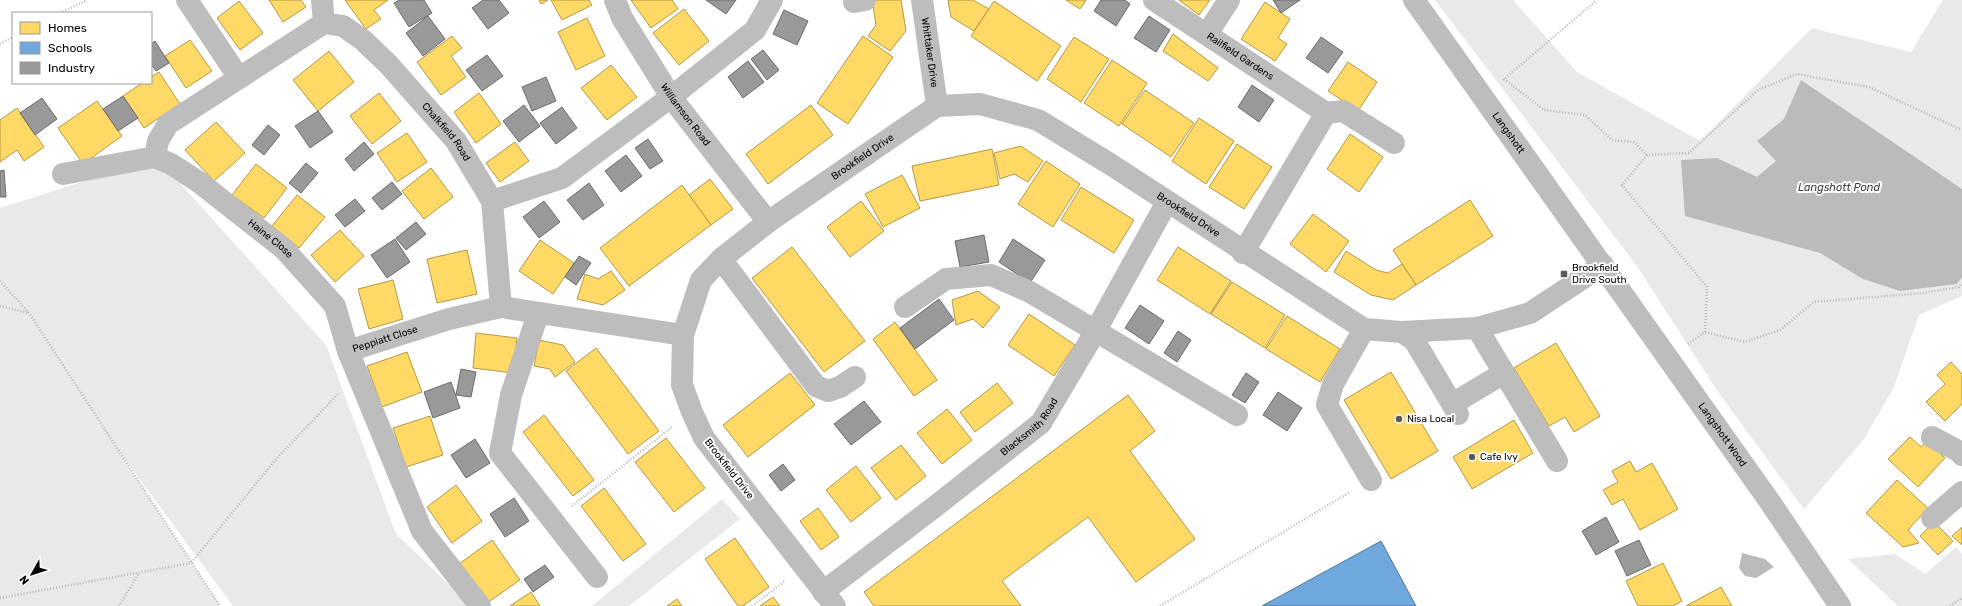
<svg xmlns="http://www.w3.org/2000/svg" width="1962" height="606" viewBox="0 0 1962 606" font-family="Rubik,sans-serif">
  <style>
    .green { fill: #e9e9e9 }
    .water { fill: #bbb }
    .homes { fill: #ffd966; stroke: #b29847 }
    .schools { fill: #6fa8dc; stroke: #4e769a }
    .industry { fill: #999; stroke: #6b6b6b }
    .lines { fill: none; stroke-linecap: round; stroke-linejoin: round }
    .path { stroke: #b8b8b8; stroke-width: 2.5; stroke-dasharray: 1 2; stroke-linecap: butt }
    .minor { stroke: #bdbdbd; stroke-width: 22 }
    .poi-dot { fill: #595959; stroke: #fff; stroke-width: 1.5 }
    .labels { text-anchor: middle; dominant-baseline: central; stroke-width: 4; stroke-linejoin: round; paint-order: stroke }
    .street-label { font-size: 10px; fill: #000; stroke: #fff }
    .poi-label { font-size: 10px; fill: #000; stroke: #fff; text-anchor: start }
    .water-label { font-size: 11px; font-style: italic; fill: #3f3f3f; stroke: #fff }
  </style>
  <rect width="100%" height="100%" fill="#fff"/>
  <g class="green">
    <polygon points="1435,0 1513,0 1577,72 1700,141 1812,28 1911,52 1943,0 1962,0 1962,296 1919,315 1894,387 1864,439 1804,509 1718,392 1637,266"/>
    <polygon points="156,167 179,182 326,345 396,534 472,606 233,606 116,447 220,606 0,606 0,208 104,175"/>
    <polygon points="722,499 740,519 629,606 592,606"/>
    <polygon points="1956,547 1962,554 1962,606 1898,606 1848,559 1895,554 1925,574"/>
  </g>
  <g class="water">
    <polygon points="1801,80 1962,189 1962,277 1957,284 1900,291 1863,279 1820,253 1685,216 1681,160 1717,158 1757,177 1776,161 1757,141 1784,119"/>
    <polygon points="1742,553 1765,559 1774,567 1756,578 1745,576 1739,568"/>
  </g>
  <g class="homes">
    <polygon points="269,0 301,0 306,7 283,22"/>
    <polygon points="345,0 388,0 374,10 381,19 366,29"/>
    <polygon points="539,0 548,0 541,4"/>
    <polygon points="551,0 589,0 592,5 562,20"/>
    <polygon points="631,0 672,0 678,9 651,28"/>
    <polygon points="872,0 901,0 906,31 890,51 868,36 876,25"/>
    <polygon points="948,0 973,0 989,9 974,31 951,17"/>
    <polygon points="1066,0 1086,0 1080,9"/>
    <polygon points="1179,0 1210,0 1199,15"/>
    <polygon points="239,1 263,33 240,50 217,18"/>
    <polygon points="994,1 1061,46 1037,81 971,36"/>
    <polygon points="1265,2 1290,19 1278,38 1287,44 1275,61 1241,39"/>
    <polygon points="684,9 709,41 679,65 653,33"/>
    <polygon points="587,18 605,56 576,70 558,32"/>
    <polygon points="1173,34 1218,68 1208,81 1163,51"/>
    <polygon points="452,36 462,48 451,56 466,77 441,95 417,62"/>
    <polygon points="863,36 893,57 848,124 817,103"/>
    <polygon points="1074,37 1109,59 1081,102 1047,79"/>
    <polygon points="190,40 212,71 186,88 165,56"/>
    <polygon points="329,51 354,82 318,111 293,80"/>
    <polygon points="1112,60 1147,83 1119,126 1084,103"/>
    <polygon points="1348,62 1377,82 1358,111 1328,91"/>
    <polygon points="611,65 637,97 607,120 581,88"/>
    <polygon points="159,72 180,104 144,128 123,96 142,83 151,83 151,77"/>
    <polygon points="1145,90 1194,123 1171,157 1122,124"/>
    <polygon points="379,93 401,121 372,144 350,116"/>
    <polygon points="479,93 501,124 476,143 454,112"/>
    <polygon points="97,101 122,136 83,164 58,128"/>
    <polygon points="811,105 833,135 768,184 746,154"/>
    <polygon points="17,108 44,147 24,161 17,150 0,162 0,120"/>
    <polygon points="1199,118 1234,141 1206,184 1172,161"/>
    <polygon points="216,122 245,153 214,181 185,150"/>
    <polygon points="407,133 427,162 397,182 377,153"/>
    <polygon points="1350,134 1383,157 1359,192 1327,169"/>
    <polygon points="515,142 529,161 500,182 486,163"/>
    <polygon points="1237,144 1272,167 1244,209 1209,187"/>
    <polygon points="1021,146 1043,161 1028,182 1014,174 1000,179 994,153"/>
    <polygon points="992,149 999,185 920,201 912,166"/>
    <polygon points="1046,161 1080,184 1053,227 1018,204"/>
    <polygon points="256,164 287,188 264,218 232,195"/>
    <polygon points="431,168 453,197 424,219 402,191"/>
    <polygon points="902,175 920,208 883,227 865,194"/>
    <polygon points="710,179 733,209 711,225 689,195"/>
    <polygon points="682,185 711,225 629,286 600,248"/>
    <polygon points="1081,187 1134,220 1114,253 1061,220"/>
    <polygon points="297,195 325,217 299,248 272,226"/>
    <polygon points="1470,200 1493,236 1416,285 1393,250"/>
    <polygon points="861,201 884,231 850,257 827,227"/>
    <polygon points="1313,214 1349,241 1326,272 1290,244"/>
    <polygon points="340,230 364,256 335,282 311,255"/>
    <polygon points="540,240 574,263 553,294 519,271"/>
    <polygon points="792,247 865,341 824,372 752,278"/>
    <polygon points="1178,247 1231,281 1210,314 1157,280"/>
    <polygon points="467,250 477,294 437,303 427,259"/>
    <polygon points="1346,251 1376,270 1388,273 1402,264 1416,285 1393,300 1371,295 1334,272"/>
    <polygon points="611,271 625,290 603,305 577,299 585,274 598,279"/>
    <polygon points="393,280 403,319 369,329 358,289"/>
    <polygon points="1232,282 1285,315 1265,348 1211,314"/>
    <polygon points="978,291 1000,307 983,328 973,319 956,325 952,300"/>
    <polygon points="1029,314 1075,345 1054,376 1008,345"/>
    <polygon points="1287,316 1340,349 1320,382 1266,349"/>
    <polygon points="895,322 937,380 914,396 873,339"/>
    <polygon points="476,333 517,338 513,373 473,368"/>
    <polygon points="539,340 563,345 575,362 555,377 550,369 534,366"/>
    <polygon points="1556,343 1600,416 1574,432 1565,417 1549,426 1514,368"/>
    <polygon points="596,348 659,431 628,454 566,371"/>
    <polygon points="407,352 422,392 382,407 367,366"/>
    <polygon points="1951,362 1962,374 1962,404 1945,421 1926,402 1945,384 1937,375"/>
    <polygon points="1391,372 1438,451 1391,479 1344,400"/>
    <polygon points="790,373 815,405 748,457 723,425"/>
    <polygon points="997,383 1013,403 975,432 960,412"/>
    <polygon points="1128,395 1155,431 1130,451 1195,539 1136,582 1088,517 1002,581 1021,606 874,606 864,592"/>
    <polygon points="947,409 972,440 942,464 917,433"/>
    <polygon points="544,415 594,480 573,496 523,432"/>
    <polygon points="430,416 443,455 406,467 393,428"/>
    <polygon points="1514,420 1533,453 1472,489 1453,457"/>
    <polygon points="1910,437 1921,447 1927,440 1945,458 1918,487 1888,459"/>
    <polygon points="666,438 705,488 674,512 635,462"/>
    <polygon points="901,445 926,476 896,500 871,468"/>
    <polygon points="1630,461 1636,472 1652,463 1678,509 1640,530 1623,499 1612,505 1603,490 1618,482 1612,471"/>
    <polygon points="856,466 881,498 851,522 826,490"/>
    <polygon points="1897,480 1928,508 1908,530 1919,543 1903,547 1866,513"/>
    <polygon points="456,485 482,521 452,543 427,507"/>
    <polygon points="604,488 646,544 623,561 581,506"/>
    <polygon points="818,508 839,537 821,550 800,521"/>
    <polygon points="1934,522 1953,541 1938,555 1920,536"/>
    <polygon points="1962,527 1962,545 1952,536"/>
    <polygon points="735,538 769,587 743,606 738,606 705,559"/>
    <polygon points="492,540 520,580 487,603 459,564"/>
    <polygon points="1663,563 1682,601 1673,606 1638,606 1626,581"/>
    <polygon points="1721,587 1732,606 1686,606"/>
    <polygon points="531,592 540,606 510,606"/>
    <polygon points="773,597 780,606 760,606"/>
    <polygon points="677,599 682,606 667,606"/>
  </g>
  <polygon class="schools" points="1381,541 1416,606 1262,606"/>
  <g class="industry">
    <polygon points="399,0 424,0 432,13 409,27 394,3"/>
    <polygon points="483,0 499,0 509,13 488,29 472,8"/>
    <polygon points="706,0 736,0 726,14"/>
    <polygon points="1101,0 1125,0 1130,4 1116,26 1094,11"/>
    <polygon points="1273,0 1300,0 1281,13"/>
    <polygon points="784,10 808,21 797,45 773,34"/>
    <polygon points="428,16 445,39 423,56 406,33"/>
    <polygon points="1149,16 1170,30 1156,52 1134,38"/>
    <polygon points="1321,37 1343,52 1328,73 1306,58"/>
    <polygon points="155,41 169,63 156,71 151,64 151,44"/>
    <polygon points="763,50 779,70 767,80 751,59"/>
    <polygon points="487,55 503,76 482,91 466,70"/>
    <polygon points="748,61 764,82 743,98 728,77"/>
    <polygon points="546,77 556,101 532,111 522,87"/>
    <polygon points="1252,85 1274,100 1259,122 1238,107"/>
    <polygon points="123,96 138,118 118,131 103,109"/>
    <polygon points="42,98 57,119 35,135 20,113"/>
    <polygon points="524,105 540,126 519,142 503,121"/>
    <polygon points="562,107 577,128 556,144 540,123"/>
    <polygon points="318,111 333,132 310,148 295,126"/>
    <polygon points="268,125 280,135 264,155 252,145"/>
    <polygon points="648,139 663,161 650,169 635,148"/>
    <polygon points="364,142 374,154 354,171 345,159"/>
    <polygon points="626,155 642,176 621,192 605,171"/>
    <polygon points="306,163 318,173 301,193 289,183"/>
    <polygon points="4,170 6,197 0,197 0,171"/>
    <polygon points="392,182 402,194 382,210 372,198"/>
    <polygon points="589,183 604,205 583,220 567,200"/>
    <polygon points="355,199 365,211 345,227 335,215"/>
    <polygon points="544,201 560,222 539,238 523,217"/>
    <polygon points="416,222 426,234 406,250 396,238"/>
    <polygon points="984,235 989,262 960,267 955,241"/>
    <polygon points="395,239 410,262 387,278 371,255"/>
    <polygon points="1013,239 1045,260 1030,283 999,262"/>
    <polygon points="579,256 591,263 576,285 565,277"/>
    <polygon points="939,299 954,320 915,349 900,328"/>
    <polygon points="1140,305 1164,321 1149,344 1125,328"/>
    <polygon points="1178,331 1191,340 1177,362 1164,353"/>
    <polygon points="461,369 476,372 471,397 456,395"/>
    <polygon points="1246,373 1259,382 1245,403 1232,395"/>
    <polygon points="451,382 460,408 433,418 424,392"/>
    <polygon points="1278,392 1302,408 1287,431 1263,415"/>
    <polygon points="864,401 881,422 851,445 834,424"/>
    <polygon points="475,439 490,463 466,478 451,455"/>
    <polygon points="783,464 795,480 781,491 769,475"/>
    <polygon points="514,498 529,521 505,537 490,514"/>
    <polygon points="1606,517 1619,542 1596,555 1582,531"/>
    <polygon points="1639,540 1651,565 1627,576 1615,551"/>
    <polygon points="545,565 554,577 533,592 524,579"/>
  </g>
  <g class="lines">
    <g class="path">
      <polyline points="60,13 87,0"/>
      <polyline points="0,44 13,37"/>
      <polyline points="1504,79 1544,110 1585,115 1612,140 1634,142 1647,155"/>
      <polyline points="1503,80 1597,0"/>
      <polyline points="0,281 29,313 220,606"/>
      <polyline points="0,306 29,313"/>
      <polyline points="1705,332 1707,287 1622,185 1647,155 1689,153 1758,90 1797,74 1869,87 1962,130"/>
      <polyline points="1688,344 1705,332 1745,342 1780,330 1814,302 1923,293 1959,287 1962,283"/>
      <polyline points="572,506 672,427"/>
      <polyline points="0,598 191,563 277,458 339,393"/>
      <polyline points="119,606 139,573"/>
      <polyline points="752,606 785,581"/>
      <polyline points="1160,606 1350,492"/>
      <polyline points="1950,606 1962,598"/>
    </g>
    <g class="minor">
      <polyline points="187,0 239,78"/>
      <path id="s1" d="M322,0L324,23L343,26L363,40L389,65L456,141L492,201L501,307"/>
      <path id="s2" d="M615,0L622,18L671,97L768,222"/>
      <path id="s3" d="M922,0L937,106"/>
      <path id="s4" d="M1154,0L1326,113"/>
      <path id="s5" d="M1414,0L1770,502L1840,606"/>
      <polyline points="854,2 865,0"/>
      <polyline points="1207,34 1229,0"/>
      <polyline points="1326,113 1343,111 1394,143"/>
      <path id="s6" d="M155,157L171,164L199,182L284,249L335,306L348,351L422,531L480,606"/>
      <polyline points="63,174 155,157 158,141 168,124 324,23"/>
      <polyline points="492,201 562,178 671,97 755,30 772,0"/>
      <polyline points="1243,253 1326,113"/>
      <polyline points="721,259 816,386 828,391 840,387 855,377"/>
      <polyline points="905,307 946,279 991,275 1030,292 1237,415"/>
      <polyline points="538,314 511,395 500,453 597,577"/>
      <polyline points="1477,328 1557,461"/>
      <polyline points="1364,329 1333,384 1327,405 1371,480"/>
      <polyline points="1402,332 1414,340 1458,414"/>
      <path id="s7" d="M348,351L449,319L501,307L683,335"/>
      <polyline points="1452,404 1504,373"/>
      <polyline points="1932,437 1962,453 1962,455"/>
      <polyline points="1932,518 1962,492"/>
      <path id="s8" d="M823,592L937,505L1041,423L1095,332L1167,202"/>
      <path id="s9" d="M835,606L704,438L692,412L682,385L683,335L701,280L721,259L768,222L937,106L980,104L1038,120L1110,164L1364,329L1402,332L1477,328L1530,313L1603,265"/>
    </g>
  </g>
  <g class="poi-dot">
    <rect x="1560" y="270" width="8" height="8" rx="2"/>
    <circle cx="1399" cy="419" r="4"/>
    <circle cx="1472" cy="457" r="4"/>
  </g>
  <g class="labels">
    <g class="street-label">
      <text stroke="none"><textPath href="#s3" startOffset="53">Whittaker Drive</textPath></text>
      <text stroke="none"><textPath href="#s4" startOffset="103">Railfield Gardens</textPath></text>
      <text stroke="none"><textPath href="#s2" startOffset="135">Williamson Road</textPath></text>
      <text stroke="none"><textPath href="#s1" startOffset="191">Chalkfield Road</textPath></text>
      <text stroke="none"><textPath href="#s5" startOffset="163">Langshott</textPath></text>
      <text stroke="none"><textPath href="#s9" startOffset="582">Brookfield Drive</textPath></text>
      <text stroke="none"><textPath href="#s9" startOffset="953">Brookfield Drive</textPath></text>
      <text stroke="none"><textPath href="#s6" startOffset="142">Haine Close</textPath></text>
      <text stroke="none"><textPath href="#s7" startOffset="39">Peppiatt Close</textPath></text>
      <text stroke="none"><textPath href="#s8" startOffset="265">Blacksmith Road</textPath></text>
      <text stroke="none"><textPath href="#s5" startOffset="533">Langshott Wood</textPath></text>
      <text transform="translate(729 469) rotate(52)">Brookfield Drive</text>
    </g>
    <g class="poi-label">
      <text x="1572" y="268">Brookfield<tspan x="1572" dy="12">Drive South</tspan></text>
      <text x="1407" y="419">Nisa Local</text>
      <text x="1480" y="457">Cafe Ivy</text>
    </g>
    <g class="water-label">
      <text x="1839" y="187">Langshott Pond</text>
    </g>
  </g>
  <rect x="12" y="12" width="140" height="72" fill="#ffffff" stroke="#999999"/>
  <rect x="20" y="22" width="20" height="12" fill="#ffd966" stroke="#999999"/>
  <text x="48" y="32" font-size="12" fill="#000000">Homes</text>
  <rect x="20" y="42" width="20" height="12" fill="#6fa8dc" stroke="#999999"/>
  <text x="48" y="52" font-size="12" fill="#000000">Schools</text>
  <rect x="20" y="62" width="20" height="12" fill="#999999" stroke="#999999"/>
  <text x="48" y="72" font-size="12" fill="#000000">Industry</text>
  <g transform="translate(32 574) rotate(231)" stroke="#ffffff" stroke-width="3" paint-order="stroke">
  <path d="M0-3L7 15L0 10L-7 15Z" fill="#000000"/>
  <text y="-6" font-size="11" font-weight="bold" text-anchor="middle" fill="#000000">N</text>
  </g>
</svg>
